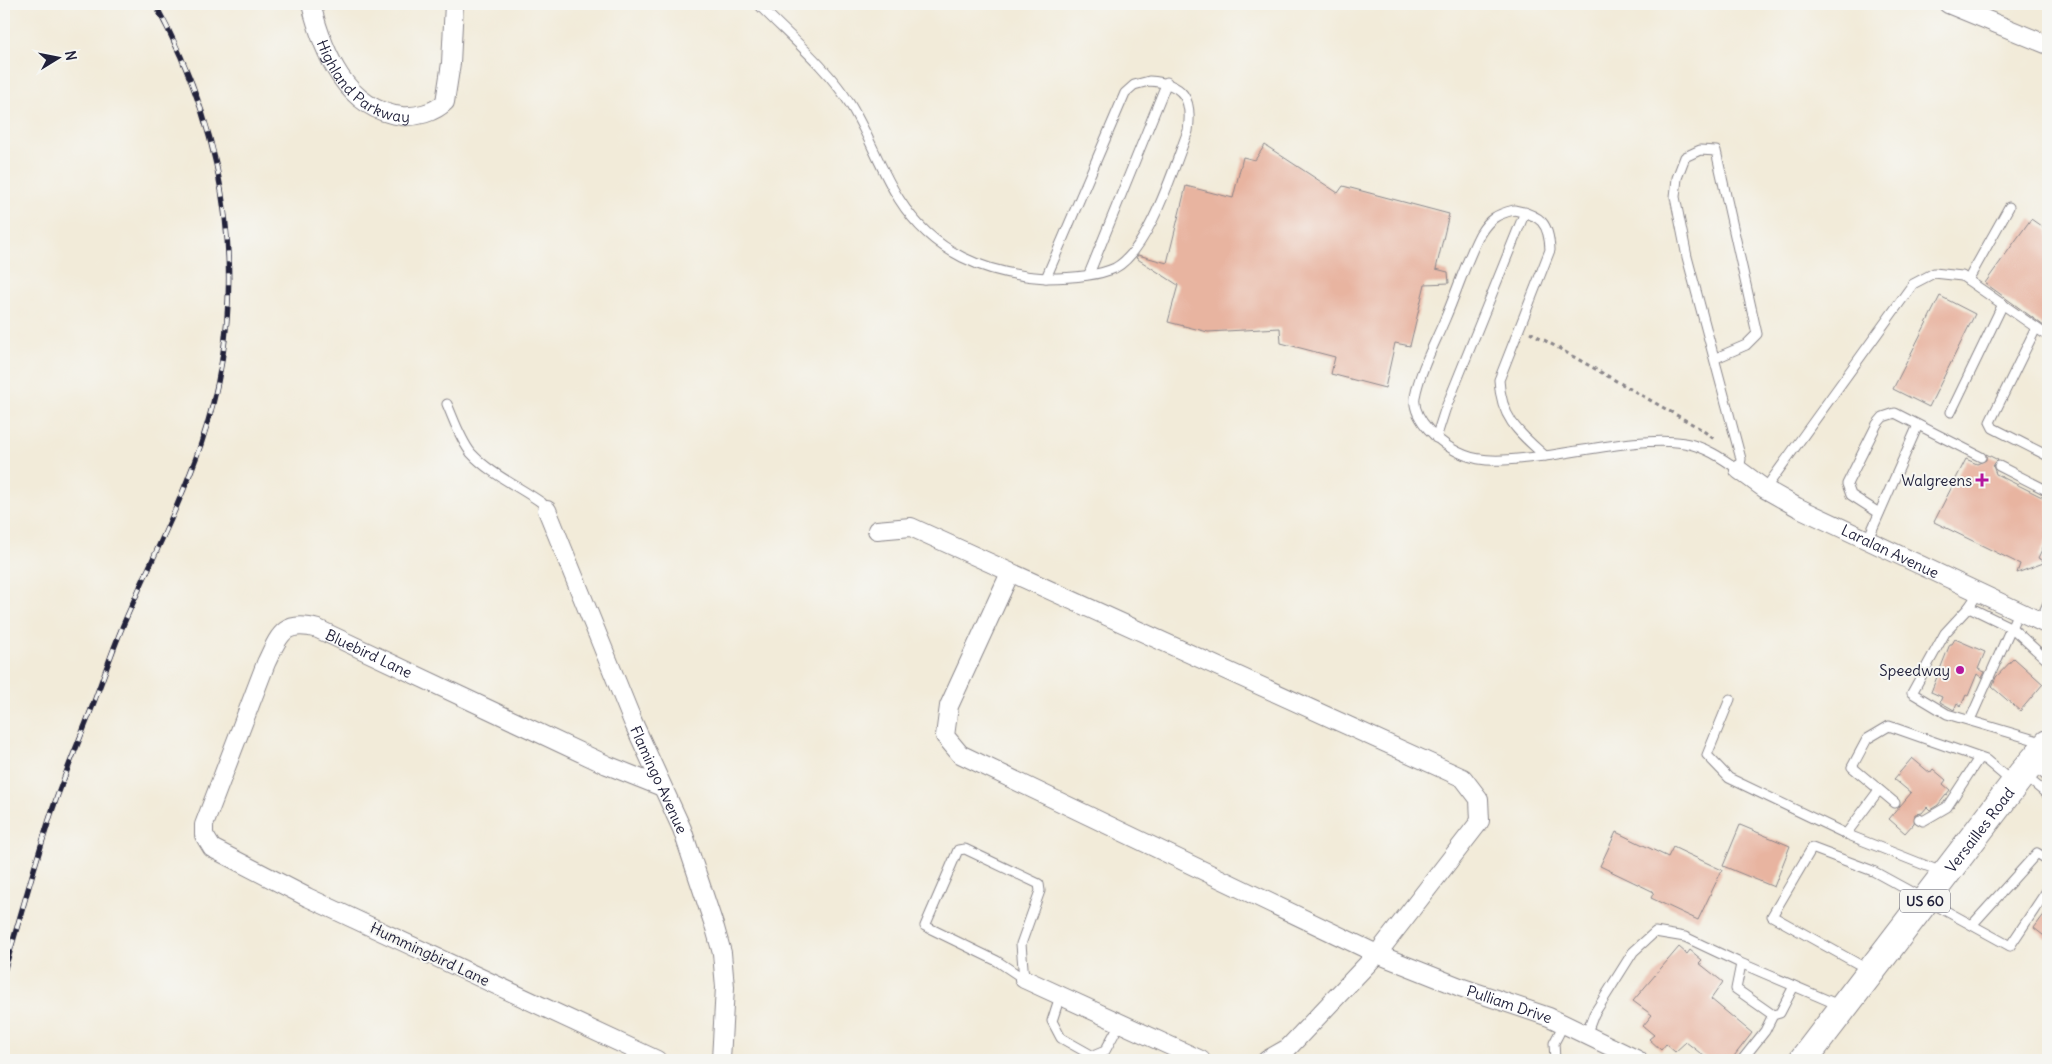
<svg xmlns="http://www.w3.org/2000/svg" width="2052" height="1064" viewBox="0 0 2052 1064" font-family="Delius,sans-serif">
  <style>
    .building { fill: #e8b4a0 }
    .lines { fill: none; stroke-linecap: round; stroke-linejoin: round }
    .lane-casing { stroke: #8a868a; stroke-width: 11 }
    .street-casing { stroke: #8a868a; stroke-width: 20 }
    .highway-casing { stroke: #8a868a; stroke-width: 30 }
    .path { stroke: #8a868a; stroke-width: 3; stroke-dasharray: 4 4; stroke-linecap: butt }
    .lane { stroke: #fff; stroke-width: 9 }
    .street { stroke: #fff; stroke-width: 18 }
    .highway { stroke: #fff; stroke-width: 28 }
    .rail-casing { stroke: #22223b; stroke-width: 5.5 }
    .rail { stroke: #f6f6f2; stroke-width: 4; stroke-dasharray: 11; stroke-linecap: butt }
    .poi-dot { fill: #b5179e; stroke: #f6f6f2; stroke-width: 2 }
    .labels { text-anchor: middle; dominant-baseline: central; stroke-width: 4; stroke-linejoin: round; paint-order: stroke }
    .shield { fill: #f6f6f2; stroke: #626272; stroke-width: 1 }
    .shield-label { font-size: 14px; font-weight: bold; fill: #22223b }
    .street-label { font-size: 15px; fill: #22223b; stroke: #f6f6f2 }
    .poi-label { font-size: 15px; fill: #22223b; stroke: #f6f6f2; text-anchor: end }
  </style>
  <rect width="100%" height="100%" fill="#f6f6f2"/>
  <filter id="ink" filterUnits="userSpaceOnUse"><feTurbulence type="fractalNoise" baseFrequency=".02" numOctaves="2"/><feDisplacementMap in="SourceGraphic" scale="10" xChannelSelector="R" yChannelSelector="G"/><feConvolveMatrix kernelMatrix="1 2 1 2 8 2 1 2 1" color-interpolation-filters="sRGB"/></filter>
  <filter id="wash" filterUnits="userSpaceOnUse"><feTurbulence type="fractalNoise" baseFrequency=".0096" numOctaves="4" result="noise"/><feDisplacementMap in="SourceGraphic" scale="20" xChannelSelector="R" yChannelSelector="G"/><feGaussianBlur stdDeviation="1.12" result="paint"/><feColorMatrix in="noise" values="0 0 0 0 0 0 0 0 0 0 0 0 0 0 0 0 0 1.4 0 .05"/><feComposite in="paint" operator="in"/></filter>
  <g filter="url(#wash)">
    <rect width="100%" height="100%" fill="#f2ebd9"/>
    <g id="blocks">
      <g class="building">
        <polygon points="1265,145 1338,193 1343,186 1449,214 1436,269 1448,272 1449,283 1425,284 1410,346 1395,343 1385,388 1331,374 1335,357 1281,343 1280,328 1208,332 1168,322 1178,285 1136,258 1138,255 1167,263 1186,186 1233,198 1243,157 1255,160"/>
        <polygon points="2031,219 2048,231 2048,329 1985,283"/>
        <polygon points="1940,296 1975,314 1929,407 1893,389"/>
        <polygon points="1986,454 1998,460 1993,466 1996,474 2048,500 2048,537 2038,558 2046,562 2017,573 2020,564 1934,522 1966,459 1977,464 1986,460"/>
        <polygon points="1955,639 1985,652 1978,669 1985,672 1982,678 1977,674 1968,696 1966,695 1961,706 1957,703 1954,710 1940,702 1942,697 1931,692 1950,644 1952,644"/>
        <polygon points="2014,658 2043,684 2020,711 1992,687 1996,677"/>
        <polygon points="1912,758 1930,773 1933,769 1946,780 1943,784 1950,790 1938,805 1930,810 1927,807 1922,813 1915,814 1914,823 1905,833 1889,819 1911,793 1894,779"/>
        <polygon points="1740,825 1790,846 1774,887 1723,866"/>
        <polygon points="1616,832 1668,857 1673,847 1722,870 1698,920 1651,898 1654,892 1600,866"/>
        <polygon points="2048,909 2048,939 2034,928"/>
        <polygon points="1679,947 1687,954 1690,950 1702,960 1699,963 1723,982 1711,999 1752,1033 1731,1060 1709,1060 1686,1042 1675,1052 1666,1044 1661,1050 1649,1039 1654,1035 1643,1026 1652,1015 1633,1001"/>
      </g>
    </g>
  </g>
  <g filter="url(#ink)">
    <use href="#blocks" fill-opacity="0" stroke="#8a868a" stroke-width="1"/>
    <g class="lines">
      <defs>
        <g id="lane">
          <path d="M758,4C788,35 828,68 850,104C869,135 880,169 899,199C933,253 985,274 1046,278"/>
          <path d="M1149,81C1183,83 1193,98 1188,131C1174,167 1149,250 1115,268C1097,276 1066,278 1046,278L1125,93L1134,85Z"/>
          <path d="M1514,210C1541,215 1549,223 1550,250L1499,380C1501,418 1518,432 1545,456C1497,461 1466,469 1429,430C1421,421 1413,410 1415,397C1420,370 1435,343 1445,319C1457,291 1466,261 1480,234C1489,219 1497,214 1514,210Z"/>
          <polyline points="1089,274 1167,82"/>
          <polyline points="1968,280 2009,207"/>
          <polyline points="2036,328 1990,422 1993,428 2048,456"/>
          <path d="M447,404C454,420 460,439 471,453C490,474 520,487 542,503L547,510"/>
          <polyline points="1951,412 2003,304"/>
          <polyline points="1436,438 1445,410 1525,212"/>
          <path d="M1545,456C1584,451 1647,436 1684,443C1704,446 1722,458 1739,470L1741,459L1687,257L1675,197L1677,178L1685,157L1700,150L1716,151L1757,334L1746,345L1716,358"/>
          <polyline points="1999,466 2048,491"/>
          <polyline points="1765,489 1913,284 1934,273 1962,276 2048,336"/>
          <polyline points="1879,513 1851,495 1847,484 1877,424 1883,417 1895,413 1981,457"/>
          <polyline points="1868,539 1918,425"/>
          <polyline points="1979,592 1969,607 1945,633 1912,693 1947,714 2045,743"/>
          <polyline points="1969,607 2012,628 2048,661"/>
          <polyline points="2040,621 2048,603"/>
          <polyline points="1730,699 1707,755 1729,778 1846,834"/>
          <polyline points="1970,720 2019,610"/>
          <polyline points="2034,764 2048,778"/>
          <polyline points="2024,775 2048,795"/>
          <polyline points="1879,790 1846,834 1942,872"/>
          <polyline points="1895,803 1852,767 1867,739 1889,726 1986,760 2012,782"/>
          <polyline points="1919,819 1923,821 1947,807 1979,758"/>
          <polygon points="965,849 1039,884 1040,891 1021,944 1024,979 997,961 925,926 958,850"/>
          <polyline points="1972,925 2037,853 2048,860"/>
          <polyline points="1741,964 1736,989 1773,1015 1780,1013 1794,986"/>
          <polyline points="1869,970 1772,916 1812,848 1873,871 2010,946 2048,889"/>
          <polyline points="1060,996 1052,1021 1061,1038 1093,1056 1105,1051 1120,1023"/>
          <polyline points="1586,1035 1594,1014 1633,952 1655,932 1685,937 1738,962 1841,1006"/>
          <polyline points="1555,1060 1554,1043 1564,1024"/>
          <polyline points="1742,1060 1765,1031 1773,1015"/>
        </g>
        <g id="street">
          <path id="s1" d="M311,4C323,52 346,110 402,116C416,117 434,113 445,102L451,63L454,4"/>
          <polyline points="1948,4 2048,45"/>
          <path id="s2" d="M1739,470L1765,489L1797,507L2048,625"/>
          <path id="s3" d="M547,510L633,722L682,829L715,928L722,953L725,987L721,1060"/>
          <polyline points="877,530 911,527 1463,778 1479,799 1480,821 1377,954 1288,1048 1267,1060"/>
          <path id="s4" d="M1010,573L949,706L945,736L960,754L1377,954L1460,987L1549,1017L1638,1060"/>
          <polyline points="1024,979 1201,1060"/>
          <path id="s5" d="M657,1060L307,897L212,848L204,835V825L266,663C279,636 283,619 318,629L607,765L662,787"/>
        </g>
        <g id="highway">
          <path id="s6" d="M1803,1060L2022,774L2048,744"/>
        </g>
      </defs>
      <use href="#lane" class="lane-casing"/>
      <use href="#street" class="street-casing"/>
      <use href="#highway" class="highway-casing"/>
      <polyline class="path" points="1530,332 1701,429 1714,439"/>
      <use href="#lane" class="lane"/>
      <use href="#street" class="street"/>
      <use href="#highway" class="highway"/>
      <defs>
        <path id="rail" d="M4,971C20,919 34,866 51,814C61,784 74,753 86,723C99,690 110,656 124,623C150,563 180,505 201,444C252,293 230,141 155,4"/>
      </defs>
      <use href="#rail" class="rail-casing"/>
      <use href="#rail" class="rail"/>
    </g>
  </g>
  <g class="poi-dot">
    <path d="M1979.5 472.5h5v5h5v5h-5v5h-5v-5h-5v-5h5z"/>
    <circle cx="1960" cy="670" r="5"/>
  </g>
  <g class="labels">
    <rect class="shield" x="1900" y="889.5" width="50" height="23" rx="4"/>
    <g class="shield-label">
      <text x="1925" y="901">US 60</text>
    </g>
    <g class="street-label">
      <text stroke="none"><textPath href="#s1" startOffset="100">Highland Parkway</textPath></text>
      <text stroke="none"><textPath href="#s2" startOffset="172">Laralan Avenue</textPath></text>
      <text stroke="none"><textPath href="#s5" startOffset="820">Bluebird Lane</textPath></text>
      <text stroke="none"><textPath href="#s3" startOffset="292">Flamingo Avenue</textPath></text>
      <text stroke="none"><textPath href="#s6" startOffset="290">Versailles Road</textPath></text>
      <text transform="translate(430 954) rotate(25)">Hummingbird Lane</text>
      <text stroke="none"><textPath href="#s4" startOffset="804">Pulliam Drive</textPath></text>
    </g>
    <g class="poi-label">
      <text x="1972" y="480">Walgreens</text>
      <text x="1950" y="670">Speedway</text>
    </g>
  </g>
  <rect width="2052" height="1064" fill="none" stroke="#f6f6f2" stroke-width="20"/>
  <g transform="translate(58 58) rotate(80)" stroke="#f6f6f2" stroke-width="4" paint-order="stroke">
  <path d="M0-4L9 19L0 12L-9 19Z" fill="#22223b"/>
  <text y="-8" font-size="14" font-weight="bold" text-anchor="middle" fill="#22223b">N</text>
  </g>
</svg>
